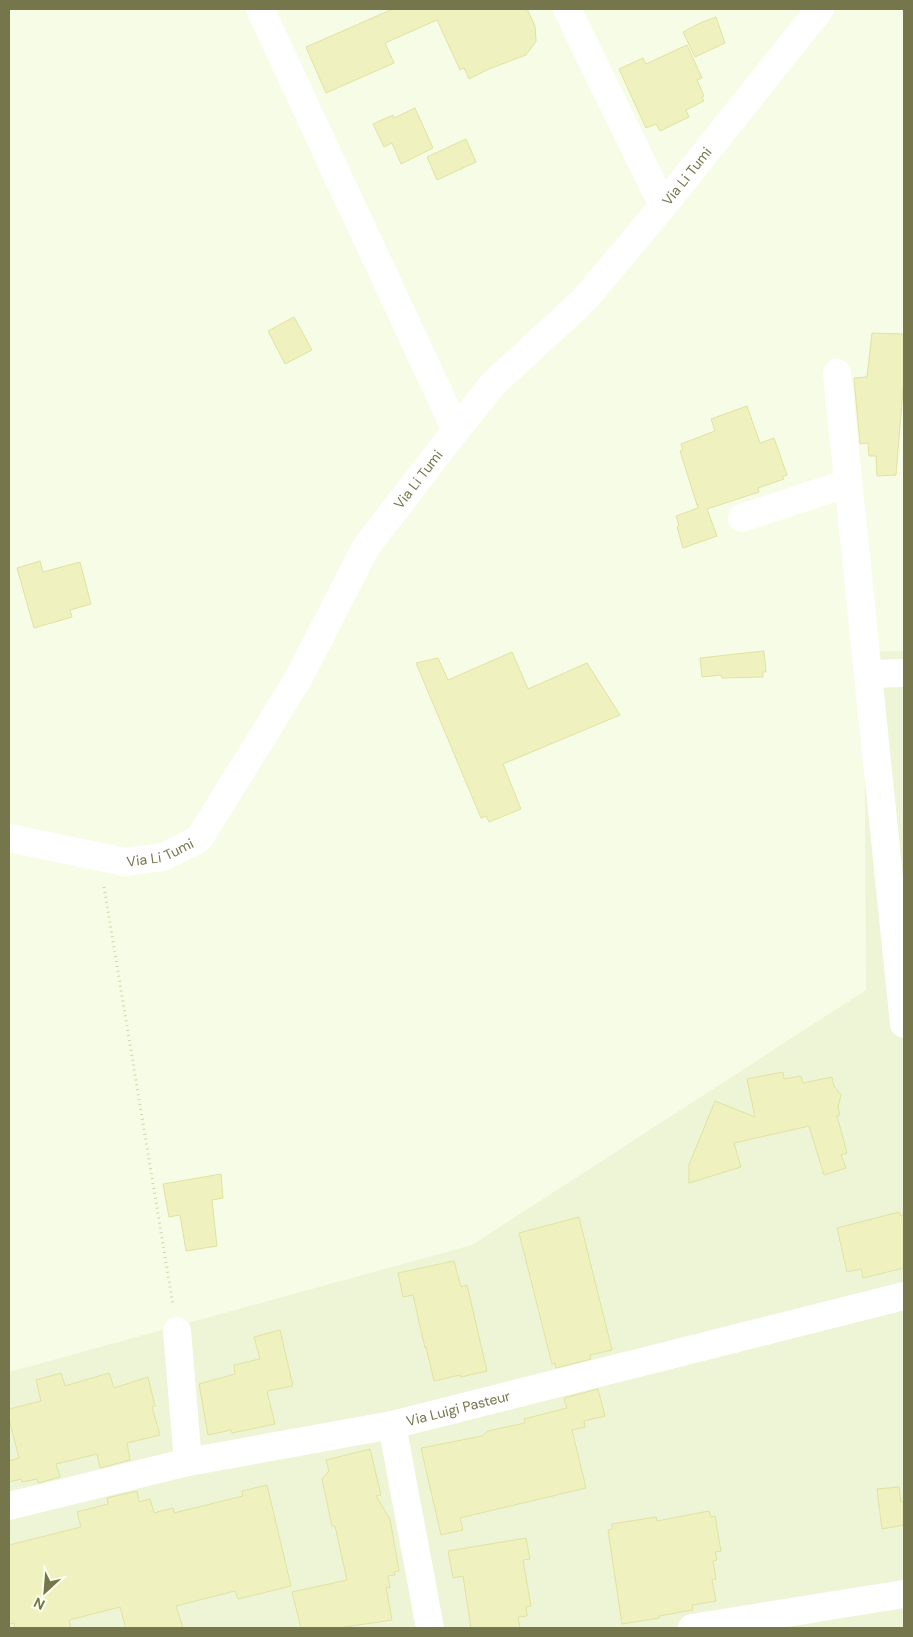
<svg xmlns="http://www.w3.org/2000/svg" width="913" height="1637" viewBox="0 0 913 1637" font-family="'DM Sans',sans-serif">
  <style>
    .residential { fill: #eef4d6 }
    .building { fill: #eff1bf; stroke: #e1e3a0 }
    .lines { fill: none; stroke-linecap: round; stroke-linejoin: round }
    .path { stroke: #d4d6a2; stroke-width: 3; stroke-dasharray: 1 4; stroke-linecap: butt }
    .minor { stroke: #fff; stroke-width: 28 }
    .labels { text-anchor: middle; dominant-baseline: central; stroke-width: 4; stroke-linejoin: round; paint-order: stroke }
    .street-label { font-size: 14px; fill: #75764c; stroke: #faffee }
  </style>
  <rect width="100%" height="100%" fill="#f7fce7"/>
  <polygon class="residential" points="904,651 904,1628 9,1628 9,1372 472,1245 866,990 864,652"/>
  <g class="building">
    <polygon points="393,9 527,9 535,26 536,41 526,55 489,69 469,79 464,68 460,70 437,20 385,43 394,63 326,93 306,47"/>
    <polygon points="716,17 725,43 695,57 683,32 700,23"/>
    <polygon points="687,45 702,78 697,80 704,96 702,97 704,101 686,110 689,117 660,131 656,124 646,128 619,69 643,58 646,64"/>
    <polygon points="415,108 433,148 401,164 392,143 384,147 373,124 393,115 394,118"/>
    <polygon points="466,139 476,162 437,180 427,157"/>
    <polygon points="294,317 312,350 285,364 268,331"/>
    <polygon points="872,333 904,334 904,378 896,475 877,476 876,456 869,456 868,443 860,444 854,378 867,377"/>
    <polygon points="747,406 760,443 774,438 787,475 782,477 784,479 758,488 759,492 707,509 717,536 683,548 677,527 679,526 676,516 698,508 680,451 683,450 681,444 715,431 711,419"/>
    <polygon points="40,561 43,572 80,562 91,604 70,610 72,617 34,628 17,568"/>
    <polygon points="764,651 766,672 763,672 763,677 722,678 721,675 702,677 700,658"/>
    <polygon points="512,652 528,689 587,663 620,715 503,764 521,809 489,822 486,816 481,818 416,663 438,658 448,680"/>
    <polygon points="783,1072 784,1079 801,1076 803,1083 832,1077 834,1086 841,1095 838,1107 840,1115 837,1116 847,1153 841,1155 846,1168 824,1175 809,1126 734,1143 741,1167 689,1183 689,1165 715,1101 755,1117 747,1079"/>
    <polygon points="221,1174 223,1198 212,1200 217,1246 186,1251 180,1215 169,1217 163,1184"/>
    <polygon points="899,1212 901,1216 904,1215 904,1268 863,1278 861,1269 847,1272 837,1228"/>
    <polygon points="579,1217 612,1350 590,1355 591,1359 556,1368 555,1363 552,1364 519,1233"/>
    <polygon points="454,1261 461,1287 467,1285 487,1371 461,1377 460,1375 434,1381 426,1347 425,1348 413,1295 403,1297 398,1273"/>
    <polygon points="280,1330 293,1386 267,1391 275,1424 232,1433 231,1430 208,1435 199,1384 235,1374 234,1365 260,1359 254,1337"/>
    <polygon points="61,1373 65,1386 109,1373 114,1388 148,1377 155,1406 152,1407 160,1435 127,1443 130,1460 100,1468 97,1454 56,1464 60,1477 38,1483 37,1479 22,1482 21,1479 9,1482 9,1461 19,1458 9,1419 9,1409 41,1401 36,1380"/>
    <polygon points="598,1389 605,1416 584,1421 585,1427 572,1430 586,1488 460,1518 463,1530 441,1535 421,1448 482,1436 488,1431 525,1423 524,1419 567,1408 564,1398"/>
    <polygon points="370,1449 381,1495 376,1496 390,1519 399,1571 394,1572 395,1575 388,1576 390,1588 386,1587 392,1620 338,1628 301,1628 292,1592 347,1580 335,1526 332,1526 322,1479 329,1471 326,1460"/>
    <polygon points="267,1485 291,1586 238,1599 235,1591 176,1606 183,1628 126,1628 120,1607 69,1620 71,1628 15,1628 14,1623 9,1624 9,1545 81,1527 77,1512 108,1504 107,1498 137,1491 139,1502 150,1499 154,1513 173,1508 174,1513 243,1496 242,1491"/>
    <polygon points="899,1487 901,1502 904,1502 904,1525 882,1529 877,1489"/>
    <polygon points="709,1511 711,1517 715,1516 721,1551 715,1552 717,1560 713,1561 716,1579 712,1580 716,1601 692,1605 693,1610 659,1616 659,1618 622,1624 608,1530 612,1529 612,1524 656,1517 657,1521"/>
    <polygon points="526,1538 530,1559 523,1560 531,1606 526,1607 527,1616 518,1617 520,1628 471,1628 463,1576 453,1578 448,1551"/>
  </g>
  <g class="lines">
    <polyline class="path" points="104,887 173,1305"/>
    <g class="minor">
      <polyline points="260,9 456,430"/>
      <polyline points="567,9 663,206"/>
      <polyline points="837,373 904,1024"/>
      <polyline points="742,518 848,483"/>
      <polyline points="868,674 904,673"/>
      <path id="s1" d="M9,838L125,862L163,857L199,839L298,679L366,547L456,430L493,384L584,300L663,206L820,9"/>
      <polyline points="177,1331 188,1462"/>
      <polyline points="392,1425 430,1628"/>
      <path id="s2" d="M9,1506L188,1462L392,1425L904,1296"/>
      <polyline points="692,1628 904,1594"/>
    </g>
  </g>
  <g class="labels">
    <g class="street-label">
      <text stroke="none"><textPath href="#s1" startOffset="1025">Via Li Tumi</textPath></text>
      <text stroke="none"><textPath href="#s1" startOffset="619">Via Li Tumi</textPath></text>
      <text stroke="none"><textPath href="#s1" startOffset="155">Via Li Tumi</textPath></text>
      <text stroke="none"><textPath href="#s2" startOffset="460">Via Luigi Pasteur</textPath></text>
    </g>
  </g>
  <rect width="913" height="1637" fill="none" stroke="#75764c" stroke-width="20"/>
  <g transform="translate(45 1592) rotate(206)" stroke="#faffee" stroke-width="4" paint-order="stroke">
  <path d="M0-4L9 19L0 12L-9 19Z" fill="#75764c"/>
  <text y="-8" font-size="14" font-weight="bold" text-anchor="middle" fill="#75764c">N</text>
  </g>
</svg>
